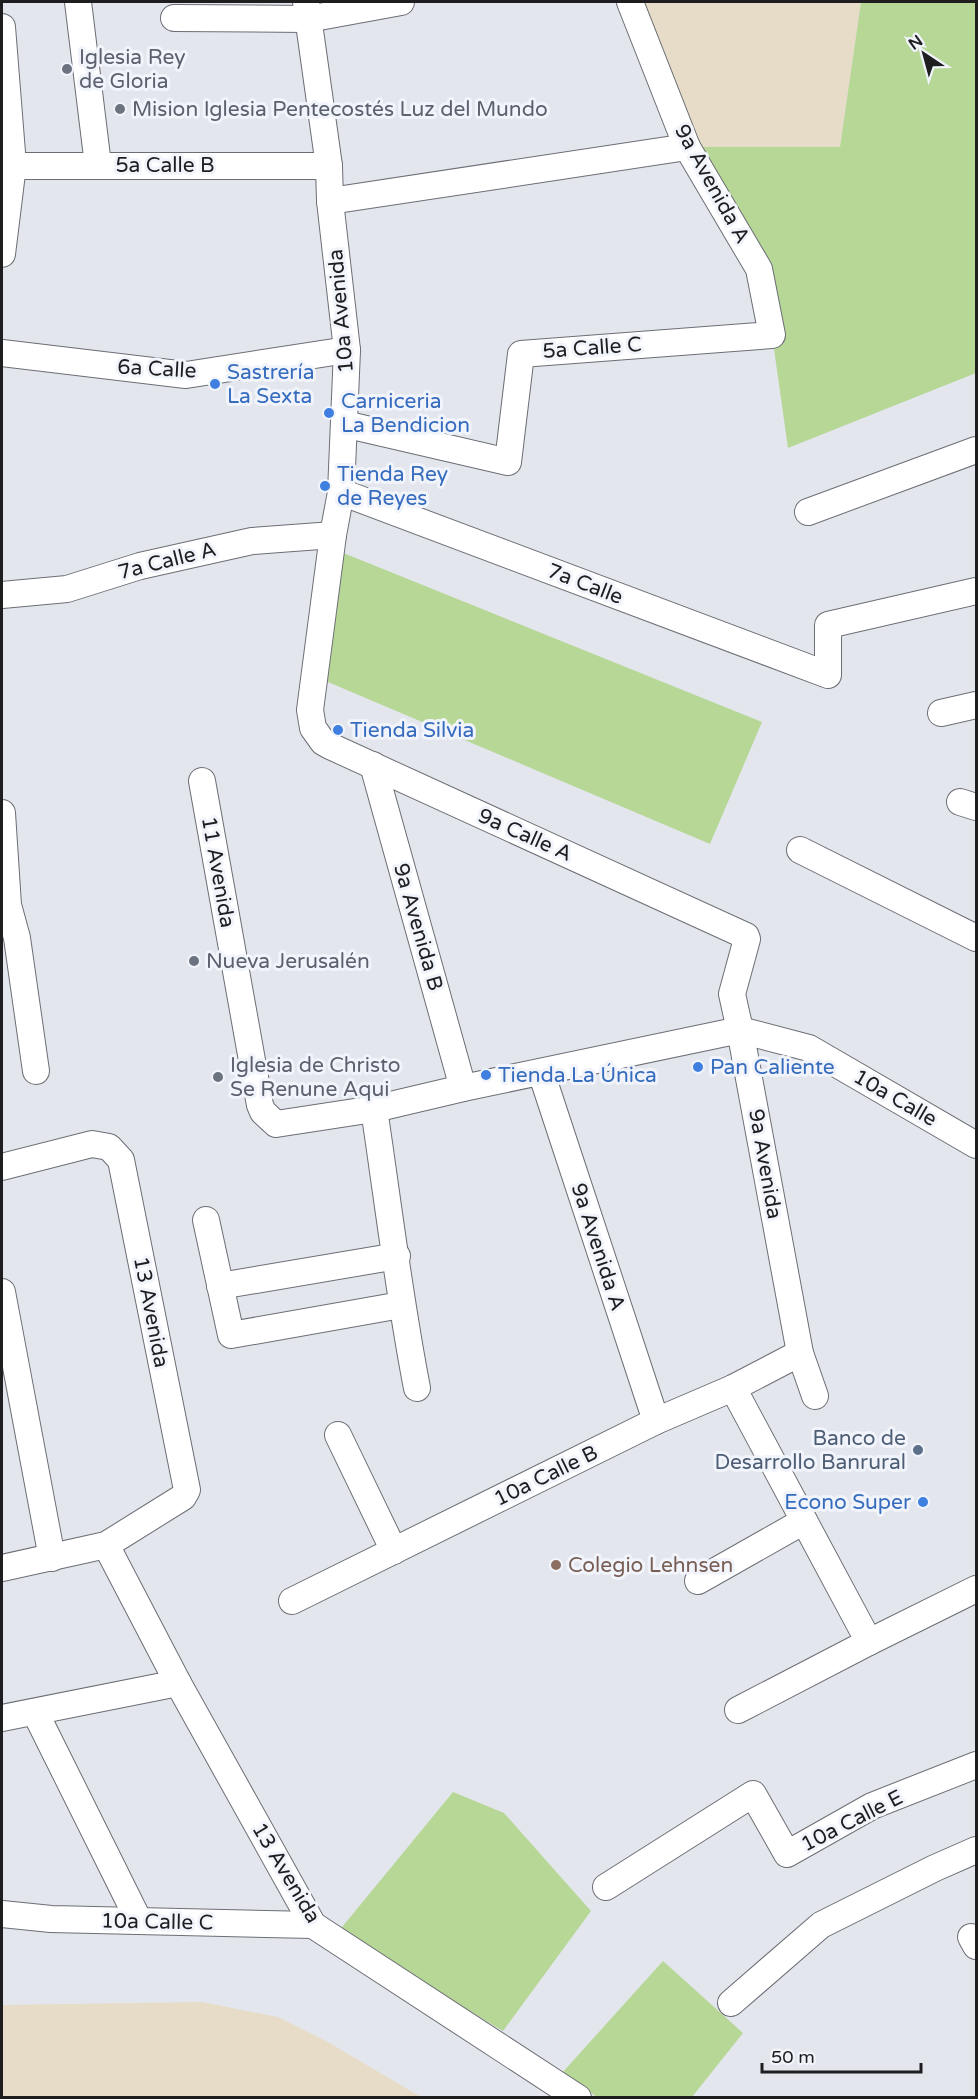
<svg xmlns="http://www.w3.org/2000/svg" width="978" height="2099" viewBox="0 0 978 2099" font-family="'Varela Round',sans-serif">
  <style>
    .industrial { fill: #e6dcc7 }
    .green { fill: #b7d796 }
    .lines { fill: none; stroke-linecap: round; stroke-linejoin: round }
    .street-casing { stroke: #6c6e75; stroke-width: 28 }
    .street { stroke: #fff; stroke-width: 26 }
    .worship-dot { fill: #6b7280; stroke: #f2f4fc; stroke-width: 2 }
    .shop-dot { fill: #3f7fe0; stroke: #f2f4fc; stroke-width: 2 }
    .service-dot { fill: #5c6f8a; stroke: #f2f4fc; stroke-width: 2 }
    .education-dot { fill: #8d6e63; stroke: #f2f4fc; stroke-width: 2 }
    .labels { text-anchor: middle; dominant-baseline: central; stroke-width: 6; stroke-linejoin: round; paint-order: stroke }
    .worship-label { font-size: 21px; fill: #5b616d; stroke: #f2f4fc; text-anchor: start }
    .street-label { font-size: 21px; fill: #1e1e21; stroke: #f2f4fc }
    .shop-label { font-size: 21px; fill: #366cbe; stroke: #f2f4fc; text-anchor: start }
    .service-label { font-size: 21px; fill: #4e5e75; stroke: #f2f4fc; text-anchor: end }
    .education-label { font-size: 21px; fill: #785e54; stroke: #f2f4fc; text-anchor: start }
  </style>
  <rect width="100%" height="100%" fill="#e4e6ee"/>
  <g class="industrial">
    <polygon points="630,2 861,2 840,147 687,147"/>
    <polygon points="202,2002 278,2017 326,2041 421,2097 2,2097 2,2005"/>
  </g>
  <g class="green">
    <polygon points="861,2 976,2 976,373 788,448 772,335 759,269 687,147 840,147"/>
    <polygon points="336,550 762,722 710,844 328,682 326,625"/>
    <polygon points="453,1792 504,1813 591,1911 503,2031 338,1932"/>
    <polygon points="663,1961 743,2033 692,2097 597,2097 562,2073"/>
  </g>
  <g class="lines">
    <defs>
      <g id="street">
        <polyline points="78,2 98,165"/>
        <polyline points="306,2 329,166 330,201 347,350 341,492 333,535 310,710 313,728 323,742 330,746 746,936 747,939 732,994 740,1030 800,1353 815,1396"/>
        <polyline points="174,18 308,19 401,2"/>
        <polyline points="2,27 13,165 2,254"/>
        <polyline points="2,166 329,166"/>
        <polyline points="330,201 687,147"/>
        <polyline points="2,353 186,375 347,350"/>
        <polyline points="344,424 508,462 521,354 772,335 759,269 687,147 630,2"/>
        <polyline points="341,492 828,675 828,625 976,591"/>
        <polyline points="808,512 976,450"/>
        <polyline points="2,595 67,589 140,566 252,541 333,535"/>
        <polyline points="941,713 976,705"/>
        <polyline points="373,765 463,1088"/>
        <polyline points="202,781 260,1105 263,1112 276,1124 374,1109 463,1088 740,1030 809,1048 976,1145"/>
        <polyline points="960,802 976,807"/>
        <polyline points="2,813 8,905 17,938 36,1071"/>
        <polyline points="800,850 976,938"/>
        <polyline points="541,1072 656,1421"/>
        <path d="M374,1109C388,1202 399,1296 417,1388"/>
        <polyline points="2,1167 92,1144 109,1147 121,1160 187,1490 183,1497 106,1545 2,1568"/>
        <polyline points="206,1220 231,1335 401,1305"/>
        <polyline points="220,1286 397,1256"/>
        <polyline points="2,1292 52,1558"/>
        <polyline points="733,1388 869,1642"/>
        <polyline points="338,1435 394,1551"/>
        <polyline points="106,1545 178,1683 313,1925 578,2098"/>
        <polyline points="698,1581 804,1521"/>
        <polyline points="292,1601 656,1421 733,1388 800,1353"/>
        <polyline points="738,1710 869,1642 976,1589"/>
        <polyline points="35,1712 139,1921"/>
        <polyline points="2,1718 178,1683"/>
        <polyline points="606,1887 753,1794 787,1854 872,1806 976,1765"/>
        <polyline points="2,1914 51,1919 313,1925"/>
        <polyline points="971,1937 976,1946"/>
        <polyline points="731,2003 821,1925 935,1868 976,1850"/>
      </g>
    </defs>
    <use href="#street" class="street-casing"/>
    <use href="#street" class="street"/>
  </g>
  <g class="worship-dot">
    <circle cx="67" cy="69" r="6"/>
    <circle cx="120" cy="109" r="6"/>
    <circle cx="194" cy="961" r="6"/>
    <circle cx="218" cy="1077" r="6"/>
  </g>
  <g class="shop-dot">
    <circle cx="215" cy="384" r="6"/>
    <circle cx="329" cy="413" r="6"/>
    <circle cx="325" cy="486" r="6"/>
    <circle cx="338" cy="730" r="6"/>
    <circle cx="698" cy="1067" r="6"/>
    <circle cx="486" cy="1075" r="6"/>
    <circle cx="923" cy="1502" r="6"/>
  </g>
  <circle class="service-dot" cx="918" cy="1450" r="6"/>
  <circle class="education-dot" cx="556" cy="1565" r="6"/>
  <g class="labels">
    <g class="worship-label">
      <text x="79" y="57">Iglesia Rey<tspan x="79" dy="24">de Gloria</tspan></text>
      <text x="132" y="109">Mision Iglesia Pentecostés Luz del Mundo</text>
      <text x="206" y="961">Nueva Jerusalén</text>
      <text x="230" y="1065">Iglesia de Christo<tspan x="230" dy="24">Se Renune Aqui</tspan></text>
    </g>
    <g class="street-label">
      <text x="165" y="165">5a Calle B</text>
      <text transform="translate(712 184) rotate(61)">9a Avenida A</text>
      <text transform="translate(341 311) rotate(-95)">10a Avenida</text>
      <text transform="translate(592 348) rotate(-4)">5a Calle C</text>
      <text transform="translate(157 369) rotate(3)">6a Calle</text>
      <text transform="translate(167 561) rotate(-14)">7a Calle A</text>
      <text transform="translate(585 584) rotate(21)">7a Calle</text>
      <text transform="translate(525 835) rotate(24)">9a Calle A</text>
      <text transform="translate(218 872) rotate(80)">11 Avenida</text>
      <text transform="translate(418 927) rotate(74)">9a Avenida B</text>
      <text transform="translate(895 1098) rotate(30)">10a Calle</text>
      <text transform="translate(765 1164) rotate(80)">9a Avenida</text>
      <text transform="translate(598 1247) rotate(72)">9a Avenida A</text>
      <text transform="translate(151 1312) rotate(79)">13 Avenida</text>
      <text transform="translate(546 1476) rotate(-26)">10a Calle B</text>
      <text transform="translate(852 1821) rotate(-27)">10a Calle E</text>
      <text transform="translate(286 1873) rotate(59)">13 Avenida</text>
      <text transform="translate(157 1922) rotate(1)">10a Calle C</text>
    </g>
    <g class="shop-label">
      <text x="227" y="372">Sastrería<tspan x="227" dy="24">La Sexta</tspan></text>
      <text x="341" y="401">Carniceria<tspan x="341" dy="24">La Bendicion</tspan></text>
      <text x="337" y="474">Tienda Rey<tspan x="337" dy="24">de Reyes</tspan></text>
      <text x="350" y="730">Tienda Silvia</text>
      <text x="710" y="1067">Pan Caliente</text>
      <text x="498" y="1075">Tienda La Única</text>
      <text x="911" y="1502" text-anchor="end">Econo Super</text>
    </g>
    <g class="service-label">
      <text x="906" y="1438">Banco de<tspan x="906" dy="24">Desarrollo Banrural</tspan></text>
    </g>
    <g class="education-label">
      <text x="568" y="1565">Colegio Lehnsen</text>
    </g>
  </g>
  <rect width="978" height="2099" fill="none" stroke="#1e1e21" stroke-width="6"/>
  <g transform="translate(924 54) rotate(324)" stroke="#f2f4fc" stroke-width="4.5" paint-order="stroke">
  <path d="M0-4.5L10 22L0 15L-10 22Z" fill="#1e1e21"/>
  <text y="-9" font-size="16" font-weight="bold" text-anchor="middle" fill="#1e1e21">N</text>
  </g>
  <path d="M762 2063v9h159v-9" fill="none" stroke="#1e1e21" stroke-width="3"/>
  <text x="771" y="2063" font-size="18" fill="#1e1e21" stroke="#f2f4fc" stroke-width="4.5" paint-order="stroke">50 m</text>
</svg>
